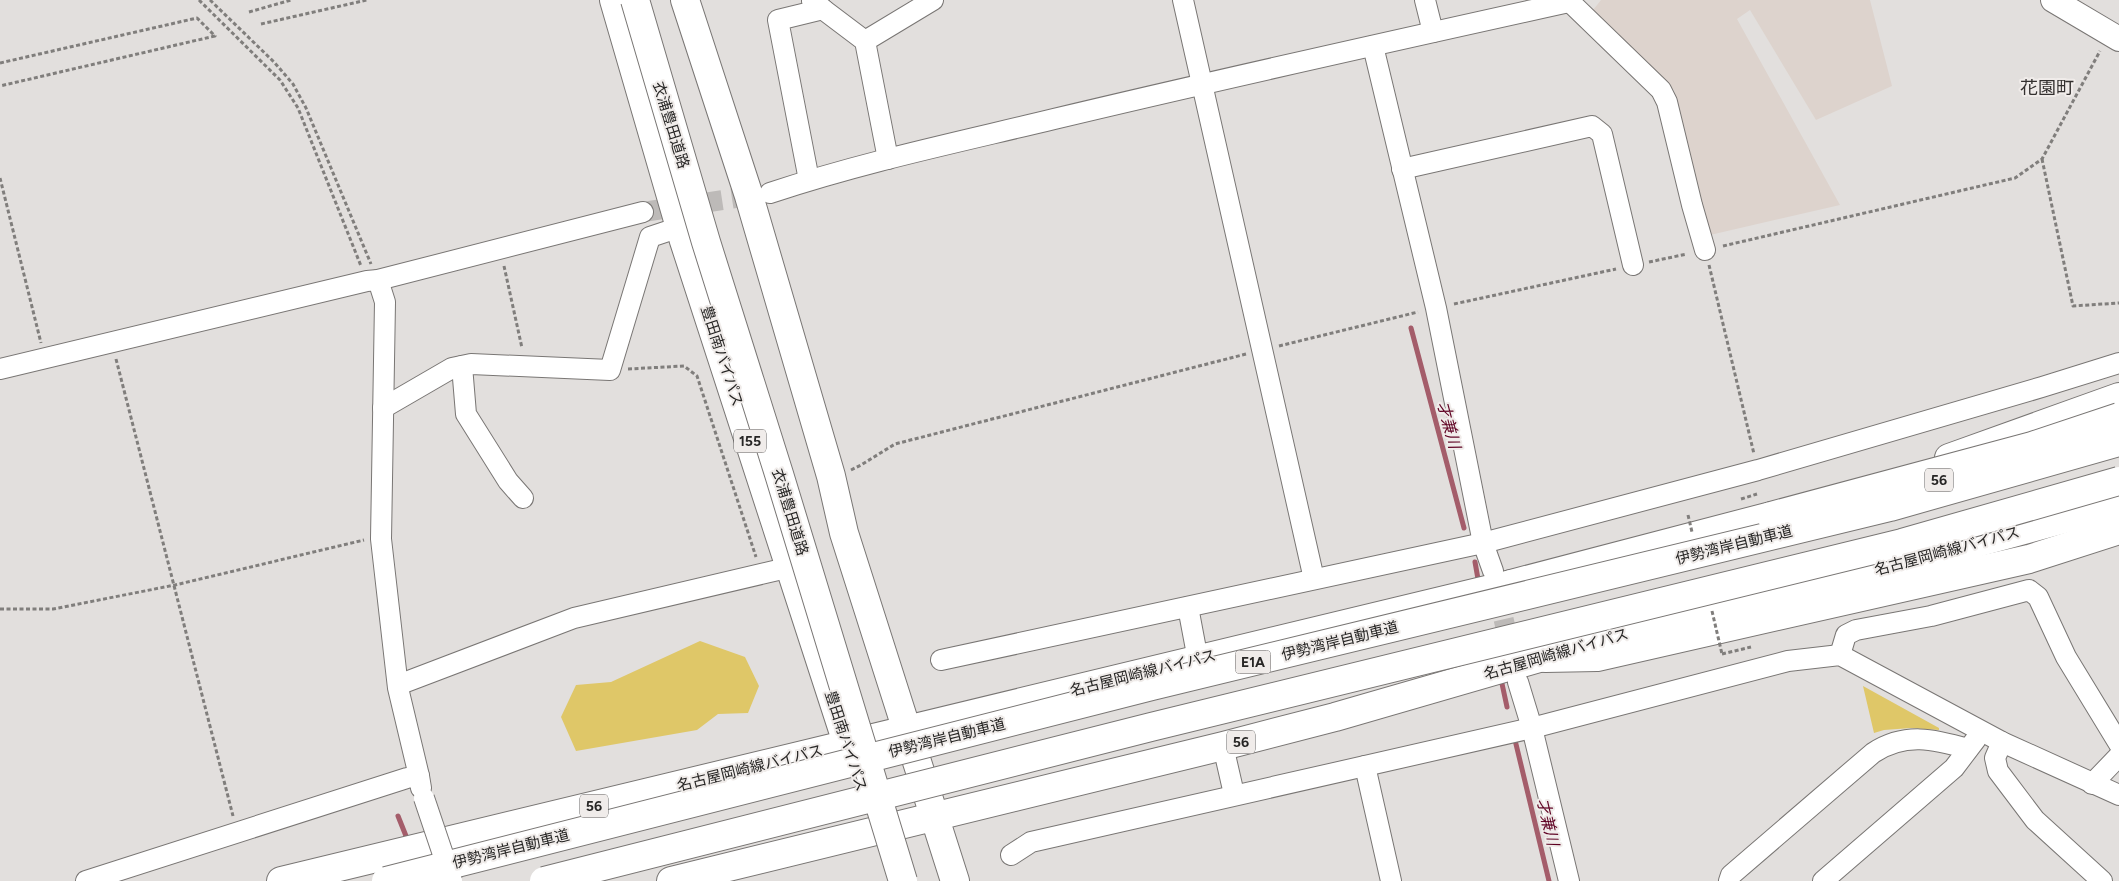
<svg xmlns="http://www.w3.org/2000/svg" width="2119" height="881" viewBox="0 0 2119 881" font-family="Figtree,'Noto Sans JP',sans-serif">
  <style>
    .built { fill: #ddd3cd }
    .green { fill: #dfc768 }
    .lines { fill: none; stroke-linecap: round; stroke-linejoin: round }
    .stream { stroke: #a45d6a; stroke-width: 5 }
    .minor-tunnel { stroke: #bdbab8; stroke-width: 20; stroke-dasharray: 20 10; stroke-linecap: butt }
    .minor-casing { stroke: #797674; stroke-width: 22 }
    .tertiary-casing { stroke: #797674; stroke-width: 26 }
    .primary-casing { stroke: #797674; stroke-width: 30 }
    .trunk-casing { stroke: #797674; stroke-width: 30 }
    .motorway-casing { stroke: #797674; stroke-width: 30 }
    .path { stroke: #807e7c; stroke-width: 3; stroke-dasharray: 4 2.5; stroke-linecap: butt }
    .minor { stroke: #fff; stroke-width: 20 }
    .tertiary { stroke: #fff; stroke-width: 24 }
    .primary { stroke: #fff; stroke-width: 28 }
    .trunk { stroke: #fff; stroke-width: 28 }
    .motorway { stroke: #fff; stroke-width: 28 }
    .minor-bridge-casing { stroke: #797674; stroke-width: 22; stroke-linecap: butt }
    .trunk-bridge-casing { stroke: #797674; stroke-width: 30; stroke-linecap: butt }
    .motorway-bridge-casing { stroke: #797674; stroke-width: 30; stroke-linecap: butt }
    .path-bridge { stroke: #807e7c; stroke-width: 3; stroke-dasharray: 4 2.5; stroke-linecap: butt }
    .minor-bridge { stroke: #fff; stroke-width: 20 }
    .trunk-bridge { stroke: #fff; stroke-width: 28 }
    .motorway-bridge { stroke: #fff; stroke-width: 28 }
    .labels { text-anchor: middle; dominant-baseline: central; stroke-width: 4; stroke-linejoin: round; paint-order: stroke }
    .shield { fill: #f0ecea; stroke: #636160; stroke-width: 1 }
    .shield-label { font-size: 14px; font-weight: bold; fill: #272625 }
    .street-label { font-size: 15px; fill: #272625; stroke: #f0ecea }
    .water-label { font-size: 16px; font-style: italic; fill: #5e0022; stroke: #f0ecea }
    .quarter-label { font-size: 18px; fill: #33302f; stroke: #f0ecea }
  </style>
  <rect width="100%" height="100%" fill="#e2dfdd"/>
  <polygon class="built" points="1601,0 1870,0 1892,86 1816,120 1750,10 1737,19 1840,205 1710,235 1674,90 1586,19"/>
  <g class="green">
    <polygon points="700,641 745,657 759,686 748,713 718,714 697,730 576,751 561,717 576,685 611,682"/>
    <polygon points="1863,686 1939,728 1939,730 1911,728 1884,730 1874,733"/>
  </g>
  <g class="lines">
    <g class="stream">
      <polyline points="1411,328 1464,528"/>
      <polyline points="1475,562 1478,579"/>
      <polyline points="1501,679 1507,707"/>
      <polyline points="1515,740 1549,881"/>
      <polyline points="398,816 408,841"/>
    </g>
    <g class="minor-tunnel">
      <polyline points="643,212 762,194"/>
      <polyline points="1497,590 1511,652"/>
    </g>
    <defs>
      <g id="minor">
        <polyline points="1183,0 1314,579"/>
        <polyline points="1425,0 1433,32"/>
        <polyline points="1568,0 1661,90 1667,102 1692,205 1705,250"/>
        <polyline points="812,1 865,41 888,159"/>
        <polyline points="865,41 933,0"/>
        <polyline points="1373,46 1436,308 1483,543 1493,571"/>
        <polyline points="1402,169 1592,126 1602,134 1633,265"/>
        <polyline points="809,180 778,20 823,9"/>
        <path d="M770,193C863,162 959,142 1054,119C1225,78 1397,40 1569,2L1570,0"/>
        <polyline points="378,280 385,302 381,539 398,688 419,776"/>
        <polyline points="462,366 466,414 508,481 523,498"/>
        <polyline points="0,369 367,281 378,280 643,212"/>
        <polyline points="383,408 452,368 471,364 610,370 650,237 680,227"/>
        <polyline points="1188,607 1198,660"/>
        <polyline points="1840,655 1846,635 1856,630 1931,616 2029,590 2038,597 2066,657 2119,744"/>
        <polyline points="941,660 1483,543 1758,470 2042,387 2119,363"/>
        <polyline points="1518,682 1532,728 1569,881"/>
        <polyline points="398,685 574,618 791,567"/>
        <polyline points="2002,742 1995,758 1998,771 2035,820 2102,881"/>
        <polyline points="1223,746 1234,794"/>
        <polyline points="1365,766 1391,881"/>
        <polyline points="2092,784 2119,756"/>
        <polyline points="1011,855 1031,842 1532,728 1788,661 1840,655 2002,742 2119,795"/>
        <polyline points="86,881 407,778 419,776 421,788"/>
        <path d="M1729,881L1731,875L1873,753C1905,732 1934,739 1968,749"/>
        <polyline points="1823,881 1954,768 1976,739"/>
      </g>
      <polyline id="tertiary" points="2053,0 2119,39"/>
      <g id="primary">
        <polyline points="1949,458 2119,397"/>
        <polyline points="281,881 1511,584 1535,583"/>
        <polyline points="671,881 1223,746 1335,717 1615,636 1775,598 2097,510 2119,502"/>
      </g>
      <g id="trunk">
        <polyline points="614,0 684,241 849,749"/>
        <polyline points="685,0 749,196 831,476 844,533 955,881"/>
      </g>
      <g id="motorway">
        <polyline points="1511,584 1771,516"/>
        <polyline points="1545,658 1597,657 2029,559 2119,530"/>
      </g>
    </defs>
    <use href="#minor" class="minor-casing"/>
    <use href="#tertiary" class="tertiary-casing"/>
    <use href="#primary" class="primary-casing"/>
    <use href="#trunk" class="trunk-casing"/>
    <use href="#motorway" class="motorway-casing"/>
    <g class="path">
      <polyline points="199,0 280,80 298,108 361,266"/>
      <polyline points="210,0 274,62 293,84 306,108 371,264"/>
      <polyline points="249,12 291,0"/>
      <polyline points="261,24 367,0"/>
      <polyline points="0,63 197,18 215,36 0,86"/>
      <polyline points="2042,159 2073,306 2119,303"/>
      <polyline points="0,178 41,343"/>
      <polyline points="1723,246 2015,178 2042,159 2100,51"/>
      <polyline points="1649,262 1687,254"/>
      <polyline points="1709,265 1754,454"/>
      <polyline points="504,266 522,348"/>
      <polyline points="1454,304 1616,269"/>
      <polyline points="1279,346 1418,312"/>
      <polyline points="116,359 233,816"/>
      <polyline points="628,369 684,366 697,376 756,557"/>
      <polyline points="851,470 861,465 895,444 1246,354"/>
      <polyline points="1741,499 1757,494"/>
      <polyline points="0,609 53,609 175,585 364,540"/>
      <polyline points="1722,654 1751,647"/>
    </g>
    <use href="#minor" class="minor"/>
    <use href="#tertiary" class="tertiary"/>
    <use href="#primary" class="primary"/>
    <use href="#trunk" class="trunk"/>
    <use href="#motorway" class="motorway"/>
    <defs>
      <polyline id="minor-bridge" points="424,798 452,881"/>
      <polyline id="trunk-bridge" points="635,0 706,242 779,474 903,881"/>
      <g id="motorway-bridge">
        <polyline points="1771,516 2032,446 2119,417"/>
        <polyline points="386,881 1152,686 1890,507 2119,442"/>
        <polyline points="544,881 1151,727 1902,543 2119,481"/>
      </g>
    </defs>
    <use href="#minor-bridge" class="minor-bridge-casing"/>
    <use href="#trunk-bridge" class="trunk-bridge-casing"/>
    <use href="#motorway-bridge" class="motorway-bridge-casing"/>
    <g class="path-bridge">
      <polyline points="1688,515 1692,532"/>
      <polyline points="1712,611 1722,654"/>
    </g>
    <use href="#minor-bridge" class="minor-bridge"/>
    <use href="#trunk-bridge" class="trunk-bridge"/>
    <use href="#motorway-bridge" class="motorway-bridge"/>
  </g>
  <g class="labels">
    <g class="shield">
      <rect x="734" y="429.5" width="32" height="23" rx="4"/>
      <rect x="1925" y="468.5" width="28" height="23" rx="4"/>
      <rect x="1235.5" y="650.5" width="35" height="23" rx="4"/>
      <rect x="1227" y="730.5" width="28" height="23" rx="4"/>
      <rect x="580" y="794.5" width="28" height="23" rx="4"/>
    </g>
    <g class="shield-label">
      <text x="750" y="441">155</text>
      <text x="1939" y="480">56</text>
      <text x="1253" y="662">E1A</text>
      <text x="1241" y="742">56</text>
      <text x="594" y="806">56</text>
    </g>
    <g class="street-label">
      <text transform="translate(671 125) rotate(73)">衣浦豊田道路</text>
      <text transform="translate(722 356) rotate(72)">豊田南バイパス</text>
      <text transform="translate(790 512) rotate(73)">衣浦豊田道路</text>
      <text transform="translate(1734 545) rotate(-14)">伊勢湾岸自動車道</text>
      <text transform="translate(1947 551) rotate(-15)">名古屋岡崎線バイパス</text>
      <text transform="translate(1340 641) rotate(-14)">伊勢湾岸自動車道</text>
      <text transform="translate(1556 654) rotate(-16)">名古屋岡崎線バイパス</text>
      <text transform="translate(1143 673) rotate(-14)">名古屋岡崎線バイパス</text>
      <text transform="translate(947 738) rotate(-14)">伊勢湾岸自動車道</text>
      <text transform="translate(846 741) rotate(72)">豊田南バイパス</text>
      <text transform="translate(750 768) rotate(-14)">名古屋岡崎線バイパス</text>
      <text transform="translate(511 849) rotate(-14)">伊勢湾岸自動車道</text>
    </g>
    <g class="water-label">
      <text transform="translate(1449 425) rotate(75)">才兼川</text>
      <text transform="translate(1548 822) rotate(77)">才兼川</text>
    </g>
    <g class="quarter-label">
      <text x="2047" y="88">花園町</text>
    </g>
  </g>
</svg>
